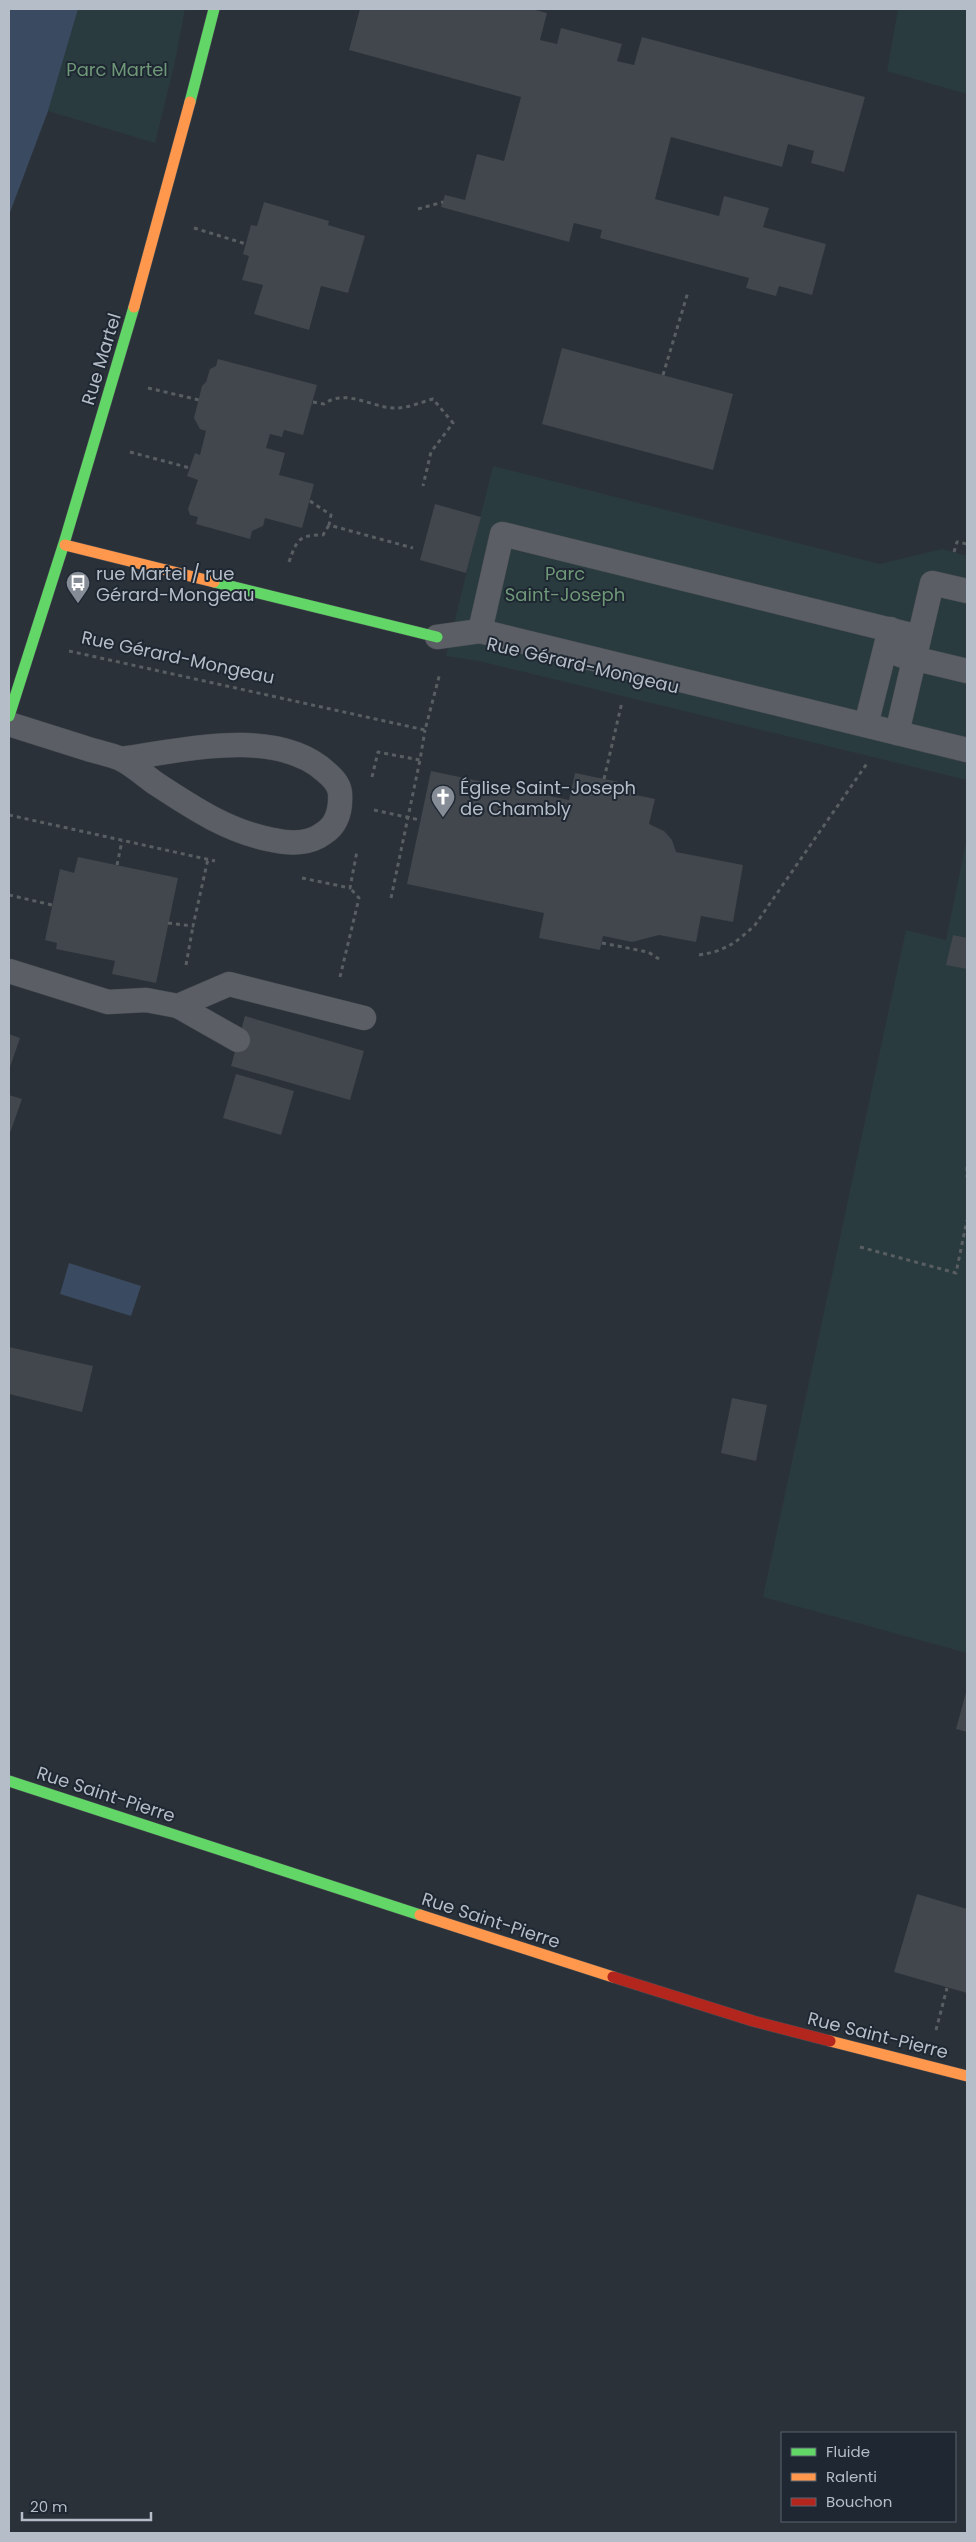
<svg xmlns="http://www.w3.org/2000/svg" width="976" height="2542" viewBox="0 0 976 2542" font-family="Poppins,sans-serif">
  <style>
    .green { fill: #293b3e }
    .water { fill: #3a4a61 }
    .building { fill: #42464d }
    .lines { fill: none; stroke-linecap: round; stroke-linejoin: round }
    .lane-casing { stroke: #484d53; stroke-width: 25 }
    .fast-casing { stroke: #484d53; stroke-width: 12 }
    .slow-casing { stroke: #484d53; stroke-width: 12 }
    .jam-casing { stroke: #484d53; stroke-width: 12 }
    .path { stroke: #595e62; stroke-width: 3; stroke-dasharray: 4 4; stroke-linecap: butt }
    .lane { stroke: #5b5f65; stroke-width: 24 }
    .fast { stroke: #63d668; stroke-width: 11 }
    .slow { stroke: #ff974d; stroke-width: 11 }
    .jam { stroke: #b3261e; stroke-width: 11 }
    .labels { text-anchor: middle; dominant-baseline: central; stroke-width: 4; stroke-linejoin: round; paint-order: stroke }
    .park-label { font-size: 18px; fill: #6e9877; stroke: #1e2732 }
    .street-label { font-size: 18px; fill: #b5bdc8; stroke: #1e2732 }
    .poi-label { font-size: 18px; fill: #b5bdc8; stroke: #1e2732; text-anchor: start }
  </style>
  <rect width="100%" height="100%" fill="#2b3138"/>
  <g class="green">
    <polygon points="78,9 185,9 174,66 155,143 48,111"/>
    <polygon points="898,9 967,9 967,94 887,71"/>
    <polygon points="493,466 880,564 942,549 967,556 967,780 479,661 446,656"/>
    <polygon points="967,838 967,1653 763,1597 906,930 946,940"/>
  </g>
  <g class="water">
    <polygon points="9,9 78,9 48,111 9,215"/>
    <polygon points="69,1263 141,1286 131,1316 60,1294"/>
  </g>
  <g class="building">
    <polygon points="360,9 532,9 547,13 540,40 557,44 561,28 622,44 617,61 634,65 642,37 865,97 844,172 811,163 814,151 788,144 782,167 671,137 655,199 719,216 724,196 769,208 763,227 826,244 812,295 779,286 776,296 746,288 749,278 600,238 602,230 574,223 569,242 441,207 445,195 465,200 477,154 504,161 521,97 349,50"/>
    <polygon points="264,202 329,221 328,225 365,236 348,293 321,286 309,330 254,314 263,285 242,280 249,256 243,254 251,225 257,226"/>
    <polygon points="562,348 733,394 713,470 542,424"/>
    <polygon points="218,359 317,385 303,435 284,430 282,437 270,434 266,448 285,453 279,475 314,484 302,528 265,518 263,526 252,531 250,539 196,524 198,517 190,515 188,509 198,480 187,476 195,453 200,455 206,431 200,429 194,418 202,386 206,382 210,369 216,366"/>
    <polygon points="435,504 481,517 466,573 420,560"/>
    <polygon points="431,771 569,800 575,773 633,785 631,794 655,799 649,824 664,831 672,840 676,852 743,865 733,922 701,916 696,942 659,935 632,942 603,936 600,950 539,938 544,913 407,884"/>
    <polygon points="78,857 178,878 156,983 112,974 115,961 56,949 57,943 45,940 60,869 74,873"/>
    <polygon points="953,935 967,938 967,969 946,965"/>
    <polygon points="245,1016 364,1051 350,1100 231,1066"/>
    <polygon points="9,1034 20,1038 9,1070"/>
    <polygon points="236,1074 294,1091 281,1135 223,1118"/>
    <polygon points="9,1095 22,1099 9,1136"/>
    <polygon points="9,1347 93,1366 82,1412 9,1394"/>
    <polygon points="732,1398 767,1405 756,1461 721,1453"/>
    <polygon points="967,1689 967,1732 956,1729"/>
    <polygon points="917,1894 967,1909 967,1993 894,1972"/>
  </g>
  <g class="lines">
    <defs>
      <g id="lane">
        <polyline points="480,631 502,534 919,637"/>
        <polyline points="437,637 480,631 967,750"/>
        <polyline points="900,655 967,671"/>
        <path d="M9,724C34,732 59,740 85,748C96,752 110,754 121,759C133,765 144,775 155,783C193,808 229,832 273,840C290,844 310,844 324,833C338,824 341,809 340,793C339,784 333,778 326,772C276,726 180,751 121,759"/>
        <polyline points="866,725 890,629"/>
        <polyline points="897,733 932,583 967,591"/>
        <polyline points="9,971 108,1002 146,1000 178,1006 229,984 364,1018"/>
        <polyline points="178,1006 238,1040"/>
      </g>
      <g id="fast">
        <polyline points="190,102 214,9"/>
        <polyline points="214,582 437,637"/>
        <polyline points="9,716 65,540 134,307"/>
        <polyline points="9,1781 420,1915"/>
      </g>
      <g id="slow">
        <polyline points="134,307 190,102"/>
        <polyline points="65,545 214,582"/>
        <polyline points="420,1915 613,1977"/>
        <polyline points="830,2041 967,2076"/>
      </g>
      <polyline id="jam" points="613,1977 753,2021 830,2041"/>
    </defs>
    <use href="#lane" class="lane-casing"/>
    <use href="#fast" class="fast-casing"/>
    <use href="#slow" class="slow-casing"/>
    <use href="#jam" class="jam-casing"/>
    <g class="path">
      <polyline points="418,209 443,202"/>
      <polyline points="194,228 246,244"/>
      <polyline points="663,375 688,292"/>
      <polyline points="148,388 199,400"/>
      <path d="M313,402L324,404C347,387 374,410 399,408C410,407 422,402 433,399L453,423L431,452L423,486"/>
      <polyline points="130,452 190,468"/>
      <polyline points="310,501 331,515 329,525 413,548"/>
      <polyline points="954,552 957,542 967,544"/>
      <path d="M289,562C297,539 299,535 323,535L329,525"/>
      <polyline points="69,651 425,730 440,673"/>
      <polyline points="372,777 378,752 420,760 425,730"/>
      <polyline points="604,779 622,702"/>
      <polyline points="374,810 420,820"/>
      <polyline points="9,815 215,861"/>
      <polyline points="117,865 122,841"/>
      <polyline points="302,878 350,888 357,851"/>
      <polyline points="9,895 52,905"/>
      <polyline points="391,898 420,760"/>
      <polyline points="168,923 193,926 208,859"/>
      <polyline points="602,943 648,952 659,959"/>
      <path d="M699,955C725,951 736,943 755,925L868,762"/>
      <polyline points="186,965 193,926"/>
      <polyline points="340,977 359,898 350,888"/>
      <polyline points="967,1167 967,1177"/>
      <polyline points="860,1247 956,1273 967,1220"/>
      <polyline points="936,2030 947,1988"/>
    </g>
    <use href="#lane" class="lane"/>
    <use href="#fast" class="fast"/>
    <use href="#slow" class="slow"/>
    <use href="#jam" class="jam"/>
  </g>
  <defs>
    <symbol id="bus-pin" viewBox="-11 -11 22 30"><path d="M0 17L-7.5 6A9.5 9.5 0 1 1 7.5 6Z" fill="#858c96" stroke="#1e2732"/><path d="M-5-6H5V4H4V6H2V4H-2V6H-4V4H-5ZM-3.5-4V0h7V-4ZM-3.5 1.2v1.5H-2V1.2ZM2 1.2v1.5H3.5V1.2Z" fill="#fff"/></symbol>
    <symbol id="church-pin" viewBox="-11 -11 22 30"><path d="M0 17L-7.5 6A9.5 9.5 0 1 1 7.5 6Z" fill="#858c96" stroke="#1e2732"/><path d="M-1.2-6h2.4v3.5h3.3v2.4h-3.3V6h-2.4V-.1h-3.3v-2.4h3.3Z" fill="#fff"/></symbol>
  </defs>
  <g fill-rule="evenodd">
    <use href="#bus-pin" x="64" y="569" width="28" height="38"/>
    <use href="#church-pin" x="429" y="783" width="28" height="38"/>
  </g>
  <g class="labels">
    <g class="park-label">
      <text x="117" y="69">Parc Martel</text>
      <text x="565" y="573">Parc<tspan x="565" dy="21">Saint-Joseph</tspan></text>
    </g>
    <g class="street-label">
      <text transform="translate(101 359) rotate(-73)">Rue Martel</text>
      <text transform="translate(178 657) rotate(12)">Rue Gérard-Mongeau</text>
      <text transform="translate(583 665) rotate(13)">Rue Gérard-Mongeau</text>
      <text transform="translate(106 1794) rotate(18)">Rue Saint-Pierre</text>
      <text transform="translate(491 1920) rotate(18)">Rue Saint-Pierre</text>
      <text transform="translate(878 2035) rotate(14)">Rue Saint-Pierre</text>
    </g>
    <g class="poi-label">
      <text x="96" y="573">rue Martel / rue<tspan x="96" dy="21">Gérard-Mongeau</tspan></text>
      <text x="460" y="787">Église Saint-Joseph<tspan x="460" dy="21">de Chambly</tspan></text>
    </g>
  </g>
  <rect width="976" height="2542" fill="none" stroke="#b5bdc8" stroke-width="20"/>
  <rect x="781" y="2432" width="175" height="90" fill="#1e2732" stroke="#5a636e"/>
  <rect x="791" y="2448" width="25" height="8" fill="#63d668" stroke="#5a636e"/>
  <text x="826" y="2457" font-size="15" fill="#b5bdc8">Fluide</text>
  <rect x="791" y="2473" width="25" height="8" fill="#ff974d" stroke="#5a636e"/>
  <text x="826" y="2482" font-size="15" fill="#b5bdc8">Ralenti</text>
  <rect x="791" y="2498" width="25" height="8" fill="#b3261e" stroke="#5a636e"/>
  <text x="826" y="2507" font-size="15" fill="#b5bdc8">Bouchon</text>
  <path d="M22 2512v8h129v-8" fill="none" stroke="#b5bdc8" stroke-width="2.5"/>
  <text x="30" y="2512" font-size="15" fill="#b5bdc8" stroke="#1e2732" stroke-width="4" paint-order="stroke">20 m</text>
</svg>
